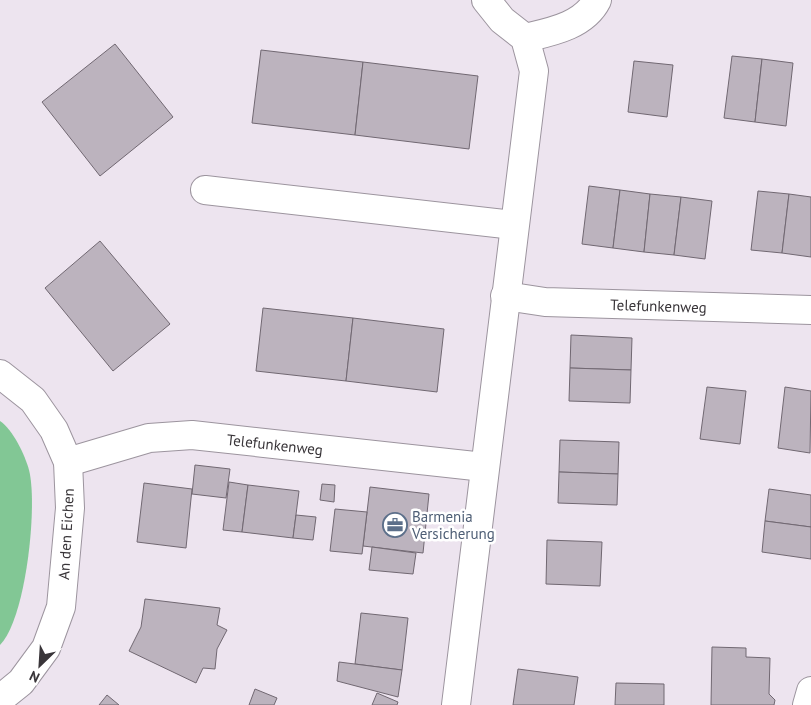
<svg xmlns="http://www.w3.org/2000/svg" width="811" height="705" viewBox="0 0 811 705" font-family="'PT Sans',sans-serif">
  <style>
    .green { fill: #82c795 }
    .building { fill: #bcb3be; stroke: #716872 }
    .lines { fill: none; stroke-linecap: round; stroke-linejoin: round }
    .minor-casing { stroke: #9c949e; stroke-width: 30 }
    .minor { stroke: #fff; stroke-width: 28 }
    .labels { text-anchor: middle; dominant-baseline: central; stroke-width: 5; stroke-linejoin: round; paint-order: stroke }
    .street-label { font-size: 15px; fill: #393539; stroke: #fff }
    .service-label { font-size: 15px; fill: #4e5e75; stroke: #fff; text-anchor: start }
  </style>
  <rect width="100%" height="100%" fill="#ede4ef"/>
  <path class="green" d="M0,421C13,430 25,455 29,470C38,505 26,619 0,645Z"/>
  <g class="building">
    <polygon points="115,44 173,117 100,176 42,102"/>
    <polygon points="261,50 363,62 355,135 252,123"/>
    <polygon points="732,56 762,59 755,122 724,118"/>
    <polygon points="762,59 793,63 786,126 755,122"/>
    <polygon points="634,61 673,65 667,117 628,112"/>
    <polygon points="363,62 478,76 469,149 355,135"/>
    <polygon points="589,186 620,190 613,248 582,244"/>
    <polygon points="620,190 650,194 644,252 613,248"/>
    <polygon points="758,191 789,194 782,253 751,250"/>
    <polygon points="650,194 681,197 674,255 644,252"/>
    <polygon points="789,194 811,197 811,257 782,253"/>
    <polygon points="681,197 712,201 705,259 674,255"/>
    <polygon points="100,241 170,324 113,371 45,288"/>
    <polygon points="263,308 353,318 346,381 256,371"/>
    <polygon points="353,318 444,329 437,392 346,381"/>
    <polygon points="571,335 632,338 631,370 570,368"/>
    <polygon points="570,368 631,370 630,403 569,401"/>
    <polygon points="707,387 746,391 740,444 700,439"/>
    <polygon points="785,387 811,391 810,453 778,448"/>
    <polygon points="560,440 619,442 618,474 559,472"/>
    <polygon points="195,465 230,469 226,498 192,494"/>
    <polygon points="559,472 618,474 617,505 558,503"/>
    <polygon points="229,482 248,485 242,532 223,530"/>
    <polygon points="144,483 192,489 186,548 137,542"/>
    <polygon points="322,484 335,485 334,502 320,500"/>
    <polygon points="248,485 299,491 293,538 242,532"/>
    <polygon points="370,487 429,494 423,553 363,546"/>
    <polygon points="769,489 811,495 811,527 765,521"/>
    <polygon points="335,509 367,512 362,554 330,551"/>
    <polygon points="296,515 316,517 313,540 293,538"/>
    <polygon points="765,521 811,527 811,559 762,552"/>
    <polygon points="547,540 602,542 600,586 546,584"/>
    <polygon points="372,547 416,553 413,574 369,570"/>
    <polygon points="145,599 220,608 217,625 227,630 217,649 215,669 203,668 196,683 129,651 141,627"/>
    <polygon points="361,613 408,618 402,670 355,664"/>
    <polygon points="712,647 746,648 746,657 770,658 769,694 775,700 774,705 711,705"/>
    <polygon points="339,662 402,670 398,697 337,681"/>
    <polygon points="518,669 578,677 574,705 513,705"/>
    <polygon points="616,683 664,684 664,705 615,705"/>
    <polygon points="255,689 277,698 274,705 249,705"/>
    <polygon points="377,693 398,702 397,705 372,705"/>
    <polygon points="107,695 119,705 99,705"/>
  </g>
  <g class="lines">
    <defs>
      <g id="minor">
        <path d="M525,38C550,32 584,26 597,0"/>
        <polyline points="205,190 513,225"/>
        <path id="s1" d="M505,296L545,302L811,310"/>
        <polyline points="0,374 33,400 54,430 68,462 70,508 61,607 46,648 21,682 0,699"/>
        <path id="s2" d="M68,462L149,438L192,435L484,467"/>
        <polyline points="456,705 534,71 525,38 502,20 486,0"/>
        <polyline points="807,705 811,691"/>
      </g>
    </defs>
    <use href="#minor" class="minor-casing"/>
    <use href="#minor" class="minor"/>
  </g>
  <defs>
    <symbol id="office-ring" viewBox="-11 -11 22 22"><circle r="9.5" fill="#fff" stroke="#5c6f8a" stroke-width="1.5"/><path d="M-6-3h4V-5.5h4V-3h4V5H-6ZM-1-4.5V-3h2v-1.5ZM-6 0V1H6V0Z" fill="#5c6f8a"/></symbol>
  </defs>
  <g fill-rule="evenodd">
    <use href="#office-ring" x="381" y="511" width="28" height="28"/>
  </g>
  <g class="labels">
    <g class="street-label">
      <text stroke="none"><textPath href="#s1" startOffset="154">Telefunkenweg</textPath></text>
      <text stroke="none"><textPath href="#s2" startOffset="211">Telefunkenweg</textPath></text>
      <text transform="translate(66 534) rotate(-87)">An den Eichen</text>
    </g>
    <g class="service-label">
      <text x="412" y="516">Barmenia<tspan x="412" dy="17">Versicherung</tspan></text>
    </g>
  </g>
  <g transform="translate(40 665) rotate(205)" stroke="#ffffff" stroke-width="4" paint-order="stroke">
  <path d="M0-4L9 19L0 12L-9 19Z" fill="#393539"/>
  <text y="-8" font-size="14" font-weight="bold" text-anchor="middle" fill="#393539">N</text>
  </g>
</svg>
